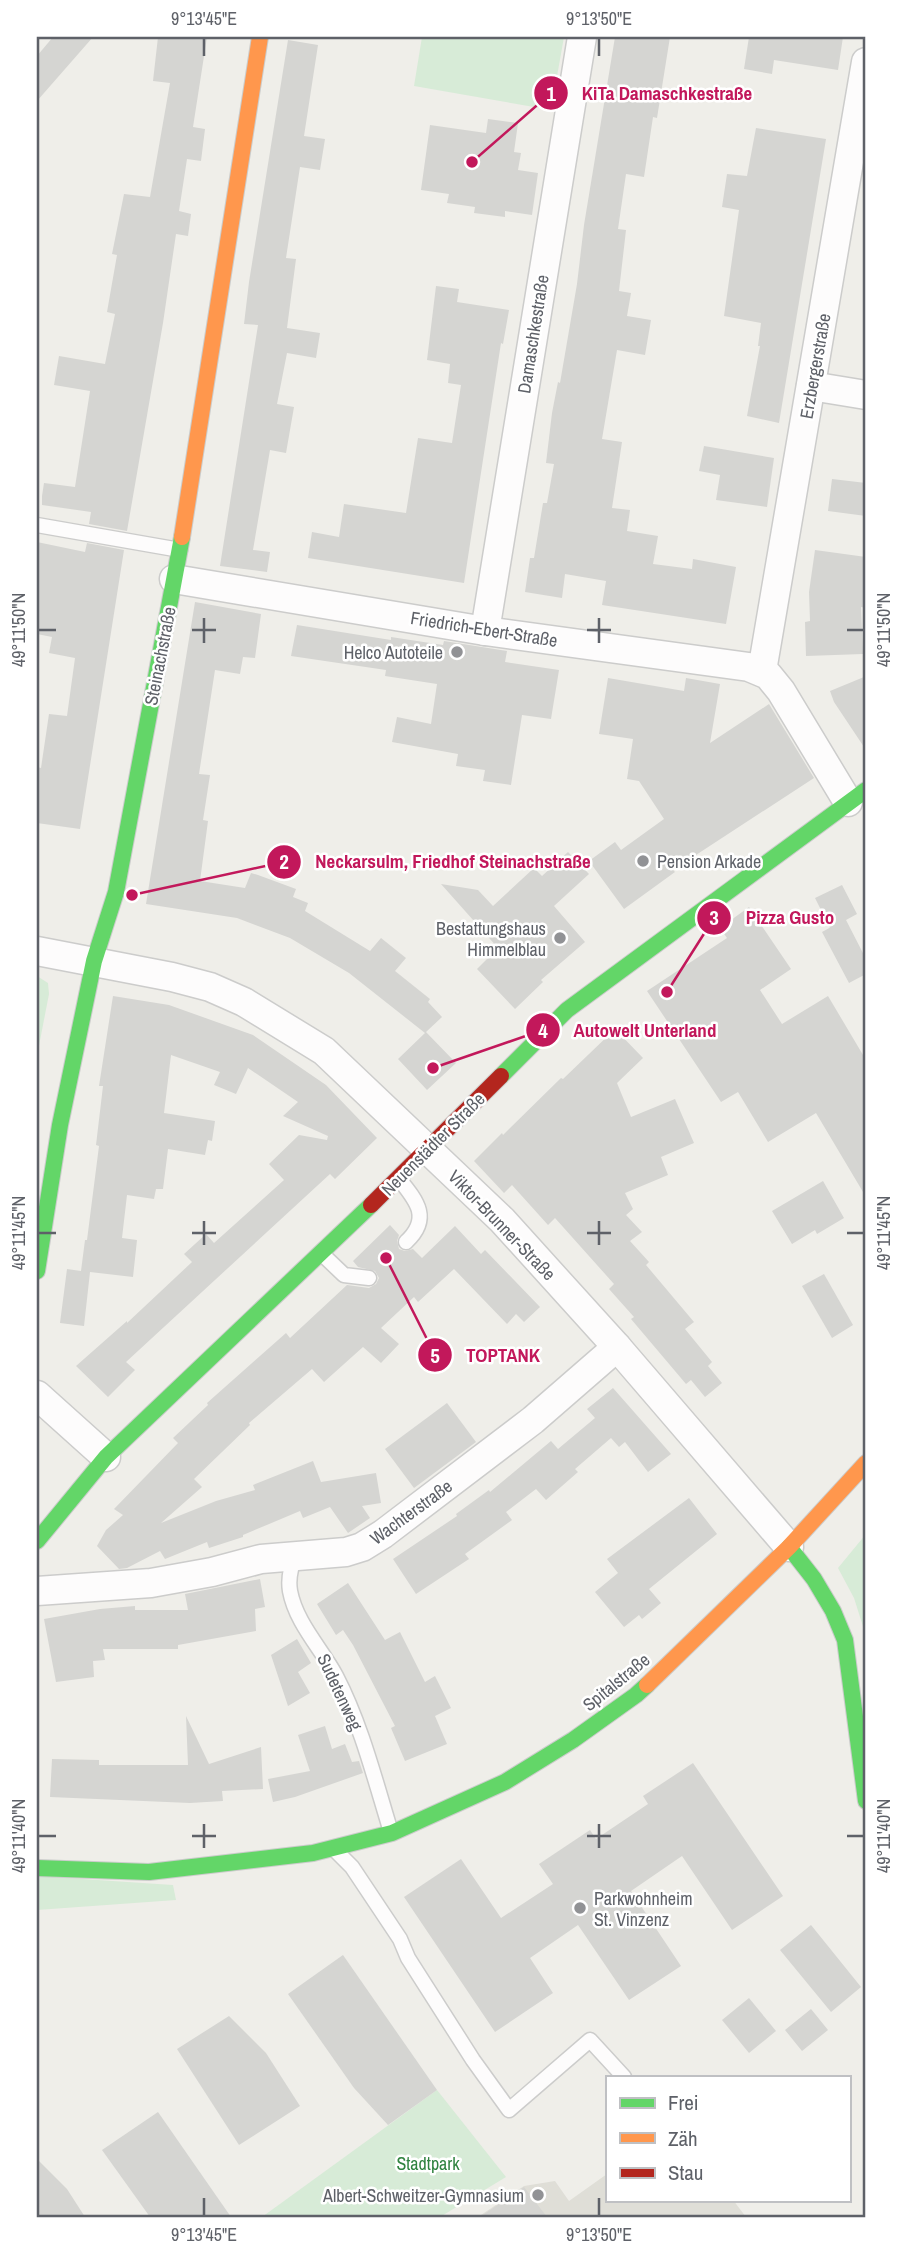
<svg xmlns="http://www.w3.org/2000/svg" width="903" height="2254" viewBox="0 0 903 2254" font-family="'Archivo Narrow',sans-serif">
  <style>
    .education { fill: #dfded7 }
    .green { fill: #d7ebd7 }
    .building { fill: #d5d5d2 }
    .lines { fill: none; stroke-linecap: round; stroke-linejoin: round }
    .lane-casing { stroke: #cccccb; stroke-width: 17 }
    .street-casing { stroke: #cccccb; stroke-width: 31 }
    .fast-casing { stroke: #cbcccb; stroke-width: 18 }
    .slow-casing { stroke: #cbcccb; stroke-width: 18 }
    .jam-casing { stroke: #cbcccb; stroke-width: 18 }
    .lane { stroke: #fdfcfc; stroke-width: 14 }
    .street { stroke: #fdfcfc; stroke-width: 28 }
    .fast { stroke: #63d668; stroke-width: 16 }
    .slow { stroke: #ff974d; stroke-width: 16 }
    .jam { stroke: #b3261e; stroke-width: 16 }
    .ticks { fill: none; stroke: #5e6168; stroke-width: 2.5 }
    .poi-dot { fill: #919295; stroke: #fff; stroke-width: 2.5 }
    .labels { text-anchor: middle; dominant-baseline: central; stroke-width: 5; stroke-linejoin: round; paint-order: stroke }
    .street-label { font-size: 18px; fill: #5e6168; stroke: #fff }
    .poi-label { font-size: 18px; fill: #5e6168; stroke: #fff; text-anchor: end }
    .park-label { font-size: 18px; fill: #308340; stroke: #fff }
    .leader { fill: none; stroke: #c2185b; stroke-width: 2.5 }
    .callout-dot { fill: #c2185b; stroke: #fff; stroke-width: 2.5 }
    .mark-label { font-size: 21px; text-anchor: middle; font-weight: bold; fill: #fff }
    .callout-label { font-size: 19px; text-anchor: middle; font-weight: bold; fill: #c2185b; stroke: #fff; stroke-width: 5; stroke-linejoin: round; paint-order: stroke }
    .neatline { fill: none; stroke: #5e6168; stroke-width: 2.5 }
    .ticks-label { font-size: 18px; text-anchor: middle; fill: #5e6168 }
  </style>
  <rect width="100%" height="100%" fill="#efeee9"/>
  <polygon class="education" points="607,2174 607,2200 733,2200 746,2217 478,2217 524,2186 555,2181 569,2201"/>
  <g class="green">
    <polygon points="422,37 564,37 551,110 414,86"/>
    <polygon points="37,976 48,983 49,994 37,1056"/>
    <polygon points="866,1534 866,1636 854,1598 838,1568"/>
    <polygon points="37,1876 173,1885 176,1900 37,1910"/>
    <polygon points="437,2090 506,2177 440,2217 262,2217"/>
  </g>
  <g class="building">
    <polygon points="53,37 93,37 37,101 37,56"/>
    <polygon points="158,37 207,37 193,127 205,129 201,161 187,159 179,211 191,214 188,236 176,234 163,323 127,531 89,524 91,512 42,505 42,496 44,483 75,487 90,391 54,385 59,356 105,364 115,314 107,312 117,255 112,254 124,194 150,197 170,83 153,81"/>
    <polygon points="615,37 670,37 657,118 653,117 644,177 626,174 618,229 626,230 619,291 631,293 627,316 651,320 645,355 617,350 602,439 622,442 612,508 630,510 627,531 658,536 653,564 692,569 693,559 736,567 726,624 602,605 606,581 565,574 562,598 525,592 530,558 534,558 543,503 547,503 554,464 546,463 552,413 558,382 560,383 577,284 584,225"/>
    <polygon points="749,37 843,37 838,70 774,60 772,74 744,69"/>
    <polygon points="288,40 318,45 304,136 325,139 320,170 300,167 286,258 296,259 287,328 320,333 316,358 287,353 277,404 294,407 286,453 270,450 253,550 270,552 267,572 220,566 258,325 244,324 249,282"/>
    <polygon points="488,119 518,123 514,152 521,153 518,170 538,173 532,215 505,211 505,217 474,213 475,207 447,203 449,194 421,190 430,125 486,133"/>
    <polygon points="756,128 826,139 779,423 747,416 760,346 758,346 761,323 724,316 739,210 722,207 727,174 747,176"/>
    <polygon points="436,286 459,289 457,302 509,310 503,344 501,343 464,583 308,558 312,532 339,537 344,504 406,513 418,438 452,443 461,385 448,383 450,364 427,360"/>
    <polygon points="704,446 774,458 767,507 716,500 720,475 699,471"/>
    <polygon points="832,479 866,483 866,516 828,511"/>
    <polygon points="37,542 85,552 87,543 124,550 80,829 37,823 37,767 41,768 49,714 67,716 75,658 49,653 52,637 37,634"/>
    <polygon points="815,550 866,557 866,608 861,607 863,654 806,656 805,622 810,621 809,592"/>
    <polygon points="195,602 261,614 255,658 243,657 240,674 215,670 199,774 210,775 203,820 208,821 200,881 245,888 251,873 258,875 296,889 293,897 308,903 305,911 370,951 381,938 406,958 395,971 430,999 428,1002 442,1017 426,1032 456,1063 427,1090 398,1059 425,1033 349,973 290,938 237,918 146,904"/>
    <polygon points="297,625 391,640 391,637 443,645 444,641 507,651 505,662 559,670 551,719 522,715 511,785 483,781 485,770 456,766 458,754 392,742 397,717 431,724 437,684 385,676 386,670 291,656"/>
    <polygon points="864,677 866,693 866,750 834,702 830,691"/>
    <polygon points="608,678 684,691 686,678 720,684 710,743 769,704 814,778 673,870 675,872 624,909 589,861 615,842 621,850 664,819 639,781 627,779 633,739 599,734"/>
    <polygon points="568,852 589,874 554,906 585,942 541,980 543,982 515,1009 477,969 498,948 441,884 478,890 493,906 534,868 542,876"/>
    <polygon points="842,885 857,914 846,920 866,959 866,974 849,983 822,932 833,926 830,928 815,898"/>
    <polygon points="749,907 791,969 760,990 782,1024 828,996 866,1060 866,1197 816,1113 768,1142 738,1092 721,1102 647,991 727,938 720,928"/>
    <polygon points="113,996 169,1005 253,1035 326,1085 377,1138 335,1179 330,1174 126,1362 135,1370 108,1397 76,1366 127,1321 127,1323 192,1262 184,1254 206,1234 214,1243 284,1180 269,1164 299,1135 327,1140 328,1136 283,1116 298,1102 248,1068 236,1094 214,1085 220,1072 171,1055 164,1113 215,1121 212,1141 208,1140 205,1155 168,1149 163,1189 156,1189 154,1199 127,1195 122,1238 137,1240 133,1277 90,1272 84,1326 60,1323 67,1269 81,1271 85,1240 87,1240 99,1146 96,1145 103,1086 99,1086"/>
    <polygon points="615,1029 643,1058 617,1083 631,1117 675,1099 694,1143 661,1157 668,1175 625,1193 633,1209 626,1215 642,1232 630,1241 649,1262 646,1265 694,1322 685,1329 712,1362 708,1366 722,1383 705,1397 691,1380 686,1384 631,1319 634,1317 609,1289 614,1284 555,1218 548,1225 512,1185 504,1193 474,1161 502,1133 503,1135 561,1078 563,1079"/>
    <polygon points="823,1181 844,1218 817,1234 815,1230 792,1244 772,1211"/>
    <polygon points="390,1225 399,1235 397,1241 399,1249 405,1251 413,1249 422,1258 455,1226 481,1254 485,1250 540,1307 524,1322 516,1314 507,1324 454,1269 418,1302 414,1297 381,1328 399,1344 381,1363 363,1347 324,1382 312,1369 249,1423 250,1425 194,1479 202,1487 161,1523 216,1501 255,1490 253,1485 313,1461 321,1482 376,1473 381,1503 362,1506 370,1518 348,1533 330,1507 303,1518 300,1511 243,1535 243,1537 209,1548 207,1542 165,1559 160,1551 127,1568 119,1569 97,1546 106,1530 123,1515 114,1509 178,1443 173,1438 208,1405 207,1403 286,1333 290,1338 347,1285 369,1288 376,1284 379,1278 375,1271 358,1267 353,1261"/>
    <polygon points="824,1274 853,1325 832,1338 802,1286"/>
    <polygon points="613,1388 671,1454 648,1472 625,1442 619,1447 611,1438 575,1469 578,1472 546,1500 536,1489 506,1512 512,1520 465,1554 469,1559 416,1594 393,1559 457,1516 456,1514 489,1490 490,1492 551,1441 558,1449 595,1418 587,1409"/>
    <polygon points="447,1403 476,1442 414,1488 385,1449"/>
    <polygon points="689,1498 717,1534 649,1589 661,1603 642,1619 639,1615 624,1627 595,1592 618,1573 607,1559"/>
    <polygon points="260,1579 265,1607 255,1609 256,1631 178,1645 178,1649 103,1649 105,1660 93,1661 94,1677 56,1682 44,1619 100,1609 135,1606 135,1610 188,1610 185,1594"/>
    <polygon points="348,1583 385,1640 400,1632 425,1682 435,1676 451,1708 435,1716 447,1744 405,1761 391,1728 395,1726 353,1645 343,1630 336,1635 317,1604"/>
    <polygon points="297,1639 311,1663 298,1672 310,1693 288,1706 271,1655"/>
    <polygon points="186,1716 209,1764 261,1747 263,1789 222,1791 223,1801 190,1803 50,1797 52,1759 99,1760 99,1765 188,1765"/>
    <polygon points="325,1726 332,1749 345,1744 352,1762 359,1761 363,1773 295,1797 273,1802 268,1779 310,1771 298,1735"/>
    <polygon points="693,1763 783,1896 732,1930 682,1856 631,1891 681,1966 629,2000 578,1925 530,1958 553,1993 495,2032 404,1897 461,1859 501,1918 553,1884 539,1864 590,1830 596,1839 648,1804 643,1796"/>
    <polygon points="811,1925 861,1987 831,2012 780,1950"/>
    <polygon points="343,1955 437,2090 388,2125 354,2088 288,1994"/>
    <polygon points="749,1998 776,2031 749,2053 722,2020"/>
    <polygon points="811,2009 828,2030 802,2051 785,2030"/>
    <polygon points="229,2016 266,2053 300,2106 239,2145 177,2049"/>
    <polygon points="158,2112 231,2217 150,2217 102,2150"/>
    <polygon points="37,2159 67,2189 85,2217 37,2217"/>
    <polygon points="524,2187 547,2217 480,2217"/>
  </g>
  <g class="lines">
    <defs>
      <g id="lane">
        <polyline points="37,525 180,550"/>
        <path d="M399,1179C416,1200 432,1218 406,1242"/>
        <polyline points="322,1254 344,1275 369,1278"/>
        <path d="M296,1555C291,1566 288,1579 290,1591C296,1623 321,1648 336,1676C361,1724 375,1780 391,1832"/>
        <polyline points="336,1851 352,1867 400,1939 408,1958 473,2060 509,2110 590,2040 624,2077"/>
      </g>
      <g id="street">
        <polyline points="811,386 866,395"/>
        <polyline points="174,579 485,631 749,667 768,675 781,691 848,802"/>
        <polyline points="485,631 582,37"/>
        <polyline points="762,671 866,62"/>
        <polyline points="37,951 172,977 210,987 244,1002 324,1051 502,1220 617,1347 789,1547"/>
        <polyline points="37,1395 106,1457"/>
        <polyline points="37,1591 151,1583 212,1572 261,1559 346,1552 362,1547 383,1534 533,1420 617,1347"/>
      </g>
      <g id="fast">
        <polyline points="501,1076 567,1010 866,790"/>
        <polyline points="37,1271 60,1125 94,961 116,892 182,537"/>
        <polyline points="37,1541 106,1457 371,1205"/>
        <polyline points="789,1547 814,1579 833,1611 845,1640 866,1801"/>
        <polyline points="37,1868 149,1872 313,1853 392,1833 505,1782 573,1740 636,1695 647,1685"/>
      </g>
      <g id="slow">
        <polyline points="182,537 260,37"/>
        <polyline points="647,1685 789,1547 866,1463"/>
      </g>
      <polyline id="jam" points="371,1205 501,1076"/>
    </defs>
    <use href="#lane" class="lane-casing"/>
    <use href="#street" class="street-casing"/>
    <use href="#fast" class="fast-casing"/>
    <use href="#slow" class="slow-casing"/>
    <use href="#jam" class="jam-casing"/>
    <use href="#lane" class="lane"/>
    <use href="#street" class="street"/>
    <use href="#fast" class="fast"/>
    <use href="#slow" class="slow"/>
    <use href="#jam" class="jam"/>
  </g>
  <path class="ticks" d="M204,38V56M599,38V56M204,618V643M599,618V643M38,630H56M192,630H216M587,630H611M847,630H864M204,1221V1245M599,1221V1245M38,1233H56M192,1233H216M587,1233H611M847,1233H864M204,1824V1848M599,1824V1848M38,1836H56M192,1836H216M587,1836H611M847,1836H864M204,2198V2216M599,2198V2216"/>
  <g class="poi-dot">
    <circle cx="457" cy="652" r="7"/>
    <circle cx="643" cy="861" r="7"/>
    <circle cx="560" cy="938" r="7"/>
    <circle cx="580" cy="1908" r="7"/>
    <circle cx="538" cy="2195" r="7"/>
  </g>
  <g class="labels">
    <g class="street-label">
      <text transform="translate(533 334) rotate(-81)">Damaschkestraße</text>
      <text transform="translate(815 366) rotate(-80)">Erzbergerstraße</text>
      <text transform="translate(484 629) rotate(9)">Friedrich-Ebert-Straße</text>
      <text transform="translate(160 656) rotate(-79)">Steinachstraße</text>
      <text transform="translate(433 1144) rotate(-45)">Neuenstädter Straße</text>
      <text transform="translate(502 1225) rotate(46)">Viktor-Brunner-Straße</text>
      <text transform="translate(411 1512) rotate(-36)">Wachterstraße</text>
      <text transform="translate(616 1682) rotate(-39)">Spitalstraße</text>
      <text transform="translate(340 1692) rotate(65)">Sudetenweg</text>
    </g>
    <g class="poi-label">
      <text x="443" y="652">Helco Autoteile</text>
      <text x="657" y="861" text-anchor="start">Pension Arkade</text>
      <text x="546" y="928">Bestattungshaus<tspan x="546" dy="21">Himmelblau</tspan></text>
      <text x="594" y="1898" text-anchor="start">Parkwohnheim<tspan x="594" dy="21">St. Vinzenz</tspan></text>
      <text x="524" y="2195">Albert-Schweitzer-Gymnasium</text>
    </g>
    <g class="park-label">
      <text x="428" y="2163">Stadtpark</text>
    </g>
  </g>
  <path class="leader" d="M472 162L551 93M132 895L284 862M667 992L714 918M433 1068L543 1030M386 1258L435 1355"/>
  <g class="callout-dot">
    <circle cx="472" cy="162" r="7"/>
    <circle cx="132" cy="895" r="7"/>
    <circle cx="667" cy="992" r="7"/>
    <circle cx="433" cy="1068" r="7"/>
    <circle cx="386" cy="1258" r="7"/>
    <circle cx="551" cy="93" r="18"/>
    <circle cx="284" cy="862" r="18"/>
    <circle cx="714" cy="918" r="18"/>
    <circle cx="543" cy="1030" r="18"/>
    <circle cx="435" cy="1355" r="18"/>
  </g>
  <g class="mark-label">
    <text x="551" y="101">1</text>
    <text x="284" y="869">2</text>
    <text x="714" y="925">3</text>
    <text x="543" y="1038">4</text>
    <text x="435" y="1363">5</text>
  </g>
  <g class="callout-label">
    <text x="667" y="100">KiTa Damaschkestraße</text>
    <text x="453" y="868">Neckarsulm, Friedhof Steinachstraße</text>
    <text x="790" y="924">Pizza Gusto</text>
    <text x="645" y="1037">Autowelt Unterland</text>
    <text x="503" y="1362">TOPTANK</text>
  </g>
  <rect width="903" height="2254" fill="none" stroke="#ffffff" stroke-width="77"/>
  <rect x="606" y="2076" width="245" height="126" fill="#ffffff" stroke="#bfc0c3" stroke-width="2"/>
  <rect x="620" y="2098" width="35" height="10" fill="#63d668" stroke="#bfc0c3" stroke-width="2"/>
  <text x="668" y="2110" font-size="21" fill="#5e6168">Frei</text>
  <rect x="620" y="2133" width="35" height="10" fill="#ff974d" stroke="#bfc0c3" stroke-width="2"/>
  <text x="668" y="2146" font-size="21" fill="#5e6168">Zäh</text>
  <rect x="620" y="2168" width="35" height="10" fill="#b3261e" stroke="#bfc0c3" stroke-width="2"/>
  <text x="668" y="2180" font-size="21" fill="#5e6168">Stau</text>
  <rect x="38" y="38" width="826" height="2178" class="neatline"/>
  <g class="ticks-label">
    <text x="204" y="25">9°13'45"E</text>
    <text x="599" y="25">9°13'50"E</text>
    <text transform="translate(19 630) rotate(-90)" y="6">49°11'50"N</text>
    <text transform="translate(884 630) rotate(-90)" y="6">49°11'50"N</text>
    <text transform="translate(19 1233) rotate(-90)" y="6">49°11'45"N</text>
    <text transform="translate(884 1233) rotate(-90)" y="6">49°11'45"N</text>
    <text transform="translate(19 1836) rotate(-90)" y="6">49°11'40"N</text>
    <text transform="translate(884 1836) rotate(-90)" y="6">49°11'40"N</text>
    <text x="204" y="2241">9°13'45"E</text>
    <text x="599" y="2241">9°13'50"E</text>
  </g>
</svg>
